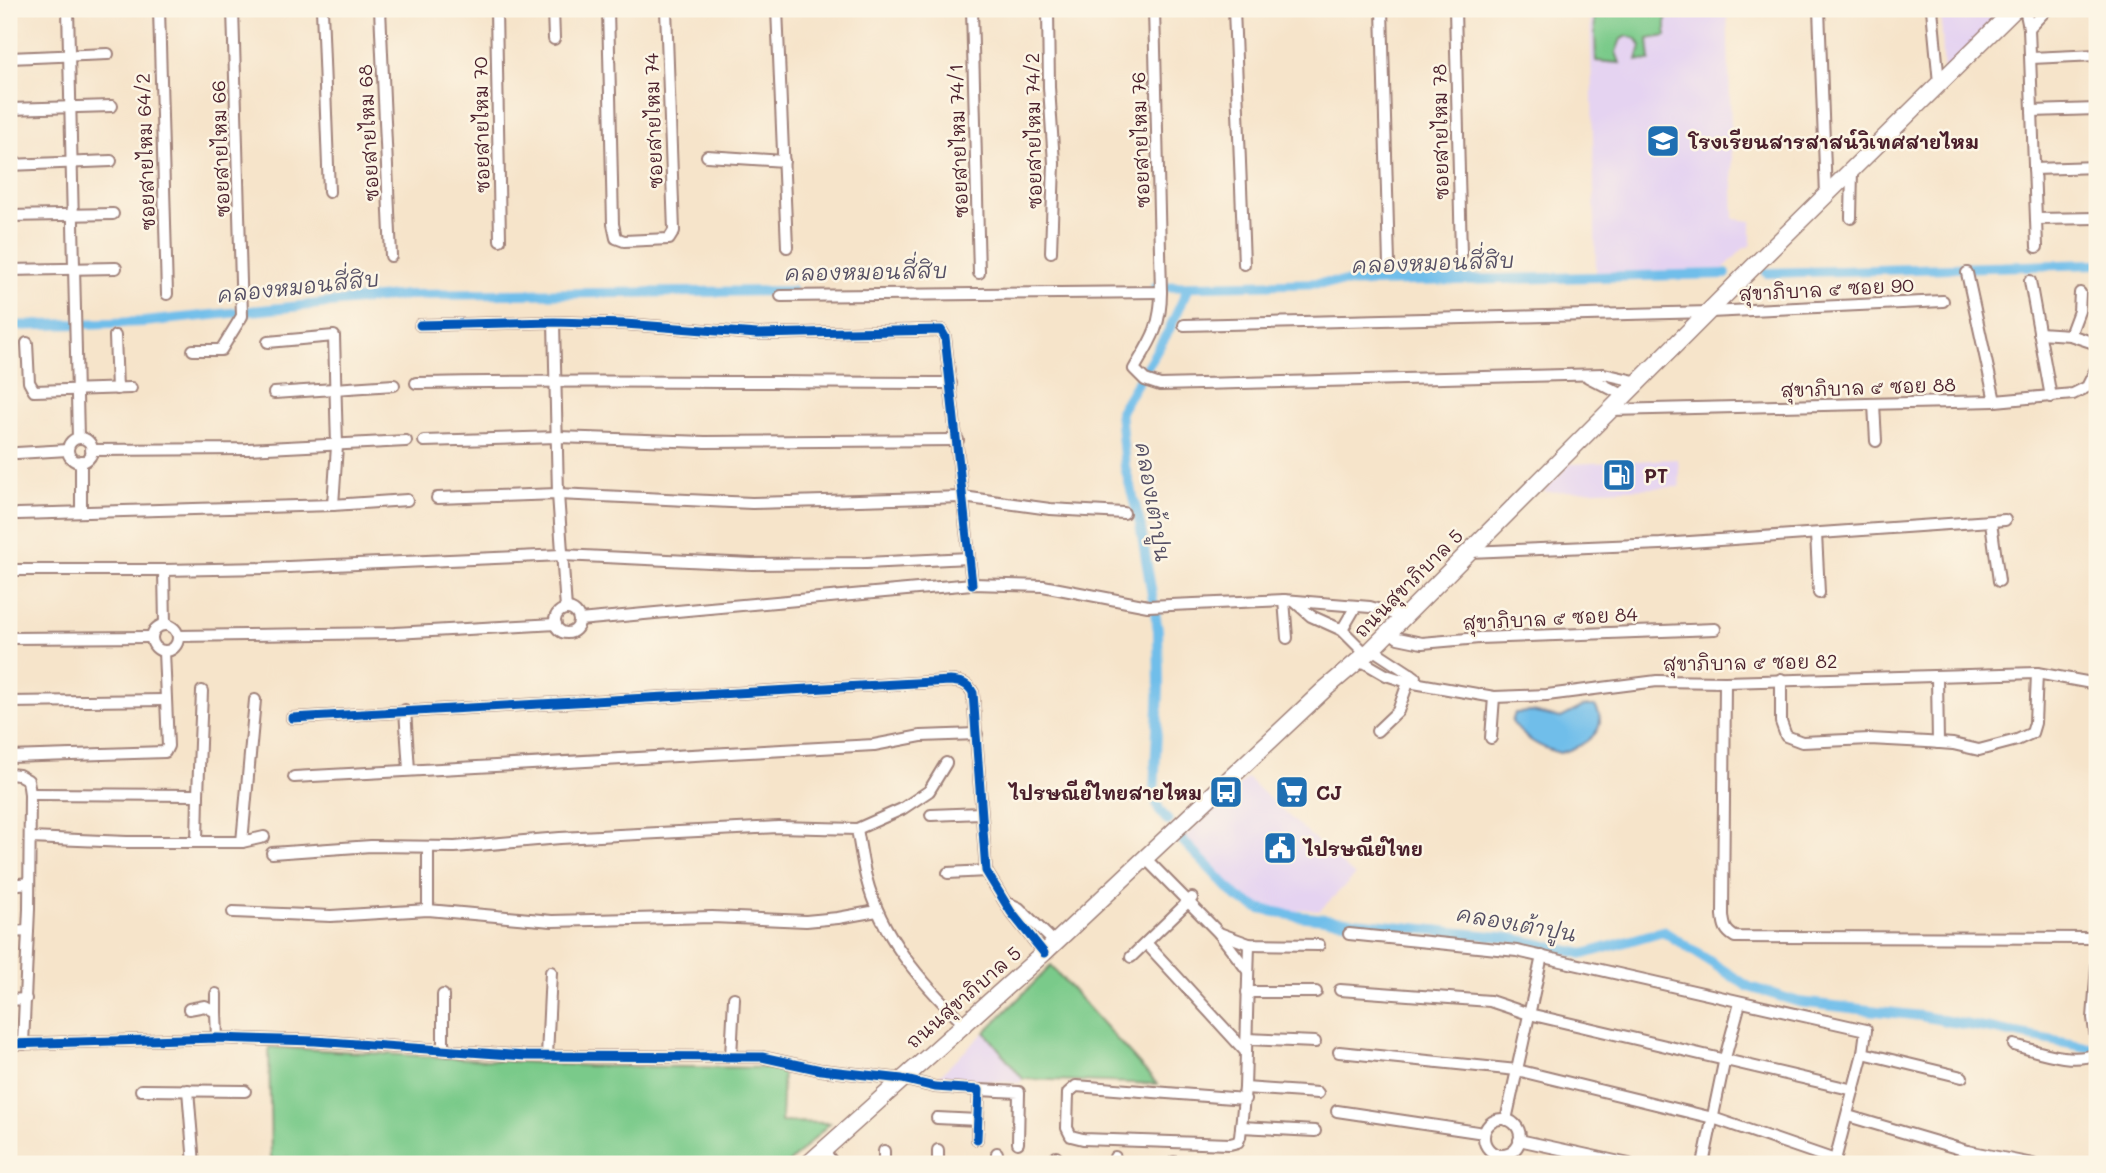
<svg xmlns="http://www.w3.org/2000/svg" width="2106" height="1173" viewBox="0 0 2106 1173" font-family="Mali,'Playpen Sans Thai',sans-serif">
  <style>
    .built { fill: #e5d3f1 }
    .green { fill: #7aca8a; stroke: #62745a; stroke-width: 2 }
    .water { fill: #6fbeea; stroke: #5c6e8a; stroke-width: 2 }
    .lines { fill: none; stroke-linecap: round; stroke-linejoin: round }
    .canal { stroke: #6fbeea; stroke-width: 10 }
    .street-casing { stroke: #a0827a; stroke-width: 14 }
    .secondary-casing { stroke: #a0827a; stroke-width: 19 }
    .street { stroke: #fff; stroke-width: 10 }
    .secondary { stroke: #fff; stroke-width: 16 }
    .cycleway-casing { stroke: #fcf5e5; stroke-width: 13 }
    .cycleway { stroke: #0057b8; stroke-width: 9 }
    .labels { text-anchor: middle; dominant-baseline: central; stroke-width: 5; stroke-linejoin: round; paint-order: stroke }
    .street-label { font-size: 19px; fill: #4a1f2b; stroke: #fcf5e5 }
    .poi-label { font-size: 19px; font-weight: bold; fill: #4a1f2b; stroke: #fcf5e5; text-anchor: start }
    .water-label { font-size: 21px; font-style: italic; fill: #554f64; stroke: #fcf5e5 }
  </style>
  <rect width="100%" height="100%" fill="#fcf5e5"/>
  <filter id="ink" filterUnits="userSpaceOnUse"><feTurbulence type="fractalNoise" baseFrequency=".0143" numOctaves="2"/><feDisplacementMap in="SourceGraphic" scale="14" xChannelSelector="R" yChannelSelector="G"/><feConvolveMatrix kernelMatrix="1 2 1 2 8 2 1 2 1" color-interpolation-filters="sRGB"/></filter>
  <filter id="wash" filterUnits="userSpaceOnUse"><feTurbulence type="fractalNoise" baseFrequency=".00686" numOctaves="4" result="noise"/><feDisplacementMap in="SourceGraphic" scale="28" xChannelSelector="R" yChannelSelector="G"/><feGaussianBlur stdDeviation="1.57" result="paint"/><feColorMatrix in="noise" values="0 0 0 0 0 0 0 0 0 0 0 0 0 0 0 0 0 1.4 0 .05"/><feComposite in="paint" operator="in"/></filter>
  <g filter="url(#wash)">
    <rect width="100%" height="100%" fill="#f6e4ca"/>
    <g class="built">
      <polygon points="1590,9 1727,9 1734,219 1751,221 1751,245 1743,249 1723,269 1596,272"/>
      <polygon points="1941,9 2015,9 1944,78"/>
      <polygon points="1678,459 1680,487 1543,492 1570,464"/>
      <polygon points="1247,778 1355,876 1319,911 1302,909 1292,914 1261,907 1242,896 1183,839"/>
      <polygon points="985,1032 1023,1079 1019,1083 938,1077"/>
    </g>
    <g class="green">
      <polygon points="1594,9 1666,9 1666,36 1648,39 1650,61 1637,60 1641,46 1637,39 1628,36 1621,39 1616,52 1620,63 1596,61"/>
      <polygon points="1051,966 1157,1084 1023,1079 985,1032"/>
      <polygon points="269,1047 588,1066 783,1068 781,1122 830,1123 788,1164 419,1164 271,1159"/>
    </g>
    <path class="water" d="M1584,706H1595C1612,731 1582,747 1560,753C1540,748 1524,739 1512,722L1515,713L1532,712L1561,718Z"/>
    <g class="lines">
      <g class="canal">
        <polyline points="1767,273 2097,264"/>
        <polyline points="1155,287 1726,274"/>
        <polyline points="9,326 144,322 407,295 792,291"/>
        <polyline points="1168,821 1159,810 1154,793 1159,687 1158,630 1140,524 1125,467 1120,411 1168,332 1189,287"/>
        <polyline points="1183,841 1238,898 1260,909 1296,916 1511,938 1584,954 1663,931 1749,987 1799,1002 1921,1016 2097,1049"/>
      </g>
    </g>
  </g>
  <g filter="url(#ink)">
    <g class="lines">
      <defs>
        <g id="street">
          <polyline points="68,9 78,438"/>
          <polyline points="159,9 167,294"/>
          <polyline points="322,9 329,192"/>
          <polyline points="380,9 391,256"/>
          <polyline points="496,9 500,240"/>
          <polyline points="553,9 554,39"/>
          <polyline points="608,9 613,224 616,238 624,241 669,239 674,231 666,9"/>
          <polyline points="777,9 787,247"/>
          <polyline points="972,9 979,273"/>
          <polyline points="1048,9 1049,87 1054,163 1051,252"/>
          <polyline points="1234,9 1244,264"/>
          <polyline points="1382,9 1389,264"/>
          <polyline points="1455,9 1461,255"/>
          <polyline points="1819,9 1826,195"/>
          <polyline points="1932,9 1939,83"/>
          <polyline points="2025,9 2029,28 2037,247"/>
          <polyline points="2029,28 2047,9"/>
          <polyline points="9,58 108,54"/>
          <polyline points="2031,58 2097,55"/>
          <polyline points="9,109 112,106"/>
          <polyline points="2032,111 2097,109"/>
          <polyline points="707,156 784,161"/>
          <polyline points="9,165 111,161"/>
          <polyline points="2034,169 2097,167"/>
          <polyline points="9,216 113,214"/>
          <polyline points="1851,218 1852,169"/>
          <polyline points="2036,219 2097,218"/>
          <polyline points="9,270 116,268"/>
          <polyline points="2030,281 2051,397"/>
          <path d="M1161,292C1161,327 1151,340 1134,369L1145,380L1160,385L1604,374L1639,382"/>
          <polyline points="781,296 1161,292 1154,9"/>
          <polyline points="554,322 558,494 566,609"/>
          <polyline points="420,325 554,322 625,324 757,334 941,330 945,337 972,584"/>
          <polyline points="1184,325 1710,312 1943,301"/>
          <polyline points="2039,333 2070,335 2097,344"/>
          <polyline points="2070,335 2079,311 2080,293"/>
          <polyline points="115,336 117,389"/>
          <polyline points="268,342 334,336 337,446 333,505"/>
          <polyline points="27,343 29,382 34,391 131,388"/>
          <polyline points="193,350 221,350 242,316 233,9"/>
          <polyline points="1588,377 1625,396"/>
          <path d="M416,383C594,379 772,383 951,383"/>
          <polyline points="274,393 394,385"/>
          <polyline points="1995,401 2073,394 2087,387 2097,367"/>
          <polyline points="1874,404 1876,441"/>
          <polyline points="1611,410 1995,401 1967,273"/>
          <circle cx="80" cy="450" r="12"/>
          <polyline points="424,441 557,437 705,442 958,440"/>
          <polyline points="91,450 247,449 406,441"/>
          <polyline points="17,453 68,450"/>
          <polyline points="81,461 81,512"/>
          <polyline points="437,498 558,494 752,503 963,497 1050,509 1124,513"/>
          <polyline points="18,514 333,505 407,500"/>
          <polyline points="1991,522 1999,581"/>
          <polyline points="1816,534 1819,593"/>
          <polyline points="1469,552 1661,544 2005,520"/>
          <polyline points="9,570 164,570 265,568 562,555 752,564 866,563 969,558"/>
          <polyline points="164,570 165,625"/>
          <polyline points="1284,600 1287,638"/>
          <polyline points="1294,601 1311,616 1342,630 1366,654"/>
          <circle cx="567" cy="621" r="12"/>
          <polyline points="579,620 972,584 1043,586 1148,606 1284,600 1370,607 1404,617"/>
          <circle cx="165" cy="638" r="13"/>
          <polyline points="1342,630 1356,606"/>
          <polyline points="1389,631 1398,638 1422,643 1479,638 1715,629"/>
          <polyline points="178,636 395,633 556,624"/>
          <polyline points="9,638 152,637"/>
          <polyline points="1372,649 1415,677"/>
          <polyline points="1360,660 1386,675 1408,682 1494,697 1547,695 1657,681 1725,682 2037,673 2097,684"/>
          <polyline points="1937,676 1938,743"/>
          <polyline points="1781,679 1781,722 1786,736 1802,742 1870,739 1927,742 1953,744 1979,750 2017,740 2032,733 2035,723 2037,673"/>
          <path d="M1725,682L1723,915C1724,926 1725,931 1735,937L2097,938"/>
          <polyline points="9,702 165,700"/>
          <polyline points="405,710 409,770"/>
          <path d="M292,718L950,681C961,682 968,683 973,693L986,871L1011,912L1044,953"/>
          <polyline points="1377,731 1398,711 1411,674"/>
          <polyline points="1491,738 1494,697"/>
          <polyline points="9,757 165,752 168,746 164,651"/>
          <polyline points="9,774 19,775 28,780 30,794 29,909 23,1044"/>
          <polyline points="294,777 874,745 921,736 977,734"/>
          <polyline points="30,794 198,795 202,691"/>
          <polyline points="931,815 981,813"/>
          <polyline points="857,829 902,809 929,791 946,763"/>
          <polyline points="30,838 127,842 242,842 264,837"/>
          <polyline points="197,842 198,795"/>
          <polyline points="242,842 255,700"/>
          <path d="M272,853L371,846L455,847L560,838L778,827L857,829C860,845 862,861 866,877C881,937 922,983 965,1025"/>
          <polyline points="1146,859 1219,933 1249,944 1319,945"/>
          <polyline points="948,873 986,871"/>
          <polyline points="9,885 29,883"/>
          <polyline points="1006,902 1019,908 1055,943"/>
          <polyline points="428,910 428,848"/>
          <polyline points="233,912 331,916 428,910 552,921 712,917 806,921 838,918 877,911"/>
          <polyline points="9,932 28,931"/>
          <polyline points="1219,933 1248,971"/>
          <polyline points="1349,934 1517,951 1866,1030 1863,1053 1834,1164"/>
          <polyline points="1146,943 1246,1052"/>
          <polyline points="1131,957 1192,898"/>
          <polyline points="2097,965 2093,1018 2097,1046"/>
          <polyline points="1340,990 1490,1001 1529,1014 1854,1090"/>
          <polyline points="1247,992 1316,992"/>
          <polyline points="216,994 216,1012"/>
          <polyline points="9,1000 26,999"/>
          <polyline points="189,1009 205,1006 216,1012 217,1038"/>
          <polyline points="1247,1039 1315,1042"/>
          <polyline points="9,1044 217,1038 315,1041 526,1056 762,1057 821,1070 902,1079 935,1087 979,1090 977,1139"/>
          <path d="M2014,1045C2041,1052 2071,1064 2097,1054"/>
          <polyline points="443,1050 443,995"/>
          <polyline points="1339,1052 1517,1070 1713,1118 1835,1160"/>
          <polyline points="1863,1053 1962,1077"/>
          <polyline points="547,1056 551,972"/>
          <polyline points="731,1057 734,998"/>
          <polyline points="1245,1088 1318,1093"/>
          <polyline points="141,1090 245,1091"/>
          <polyline points="188,1090 194,1164"/>
          <polyline points="979,1090 1019,1092 1018,1143"/>
          <polyline points="1245,1099 1076,1086 1068,1093 1067,1128 1071,1136 1083,1139 1230,1144 1238,1142 1240,1137 1245,1088 1249,944"/>
          <polyline points="1337,1111 1484,1133"/>
          <polyline points="1848,1116 1967,1151 1963,1164"/>
          <polyline points="937,1118 978,1120"/>
          <circle cx="1502" cy="1137" r="18"/>
          <polyline points="1506,1120 1542,956"/>
          <polyline points="1241,1127 1315,1131"/>
          <polyline points="1519,1140 1629,1164"/>
          <polyline points="823,1150 834,1164"/>
          <polyline points="1967,1151 2033,1164"/>
          <polyline points="1174,1162 1174,1164"/>
          <polyline points="884,1164 884,1151"/>
          <polyline points="938,1164 938,1150"/>
          <polyline points="997,1164 997,1153"/>
          <polyline points="1056,1164 1056,1157"/>
          <polyline points="1115,1164 1115,1157"/>
          <polyline points="1703,1164 1725,1058 1740,1003"/>
        </g>
        <polyline id="secondary" points="808,1164 1044,953 1325,689 1372,649 1753,267 2015,9"/>
      </defs>
      <use href="#street" class="street-casing"/>
      <use href="#secondary" class="secondary-casing"/>
      <use href="#street" class="street"/>
      <use href="#secondary" class="secondary"/>
      <defs>
        <g id="cycleway">
          <polyline points="420,325 554,322 625,324 757,334 941,330 945,337 972,584"/>
          <path d="M292,718L950,681C961,682 968,683 973,693L986,871L1011,912L1044,953"/>
          <polyline points="9,1044 217,1038 315,1041 526,1056 762,1057 821,1070 902,1079 935,1087 979,1090 977,1139"/>
        </g>
      </defs>
      <use href="#cycleway" class="cycleway-casing"/>
      <use href="#cycleway" class="cycleway"/>
    </g>
  </g>
  <defs>
    <symbol id="school-square" viewBox="-11 -11 22 22"><rect x="-9" y="-9" width="18" height="18" rx="4" fill="#1f6fb2" stroke="#fcf5e5"/><path d="M0-5L7-2L0 1L-7-2ZM-4 1L0 2.5L4 1V4Q0 6-4 4Z" fill="#fff"/></symbol>
    <symbol id="fuel-square" viewBox="-11 -11 22 22"><rect x="-9" y="-9" width="18" height="18" rx="4" fill="#1f6fb2" stroke="#fcf5e5"/><path d="M-5.5-6h7V0h2V4h1.3V-2.5L3-4.5l.8-.8L6-3V5H2.5V1h-1V6h-7ZM-4.2-4.7v3.2H.2V-4.7Z" fill="#fff"/></symbol>
    <symbol id="bus-square" viewBox="-11 -11 22 22"><rect x="-9" y="-9" width="18" height="18" rx="4" fill="#1f6fb2" stroke="#fcf5e5"/><path d="M-5-6H5V4H4V6H2V4H-2V6H-4V4H-5ZM-3.5-4V0h7V-4ZM-3.5 1.2v1.5H-2V1.2ZM2 1.2v1.5H3.5V1.2Z" fill="#fff"/></symbol>
    <symbol id="supermarket-square" viewBox="-11 -11 22 22"><rect x="-9" y="-9" width="18" height="18" rx="4" fill="#1f6fb2" stroke="#fcf5e5"/><path d="M-6-5.5h2.5l.6 2H6L4.5 2H-2.5L-4.4-4H-6ZM-1.5 3.2a1.3 1.3 0 1 0 .1 0ZM3 3.2a1.3 1.3 0 1 0 .1 0Z" fill="#fff"/></symbol>
    <symbol id="civic-square" viewBox="-11 -11 22 22"><rect x="-9" y="-9" width="18" height="18" rx="4" fill="#1f6fb2" stroke="#fcf5e5"/><path d="M-.6-6.5H3V-4.5H.6V-3L4-1V1h2V6H-6V1h2V-1L-.6-3ZM-1.2 2.5V6h2.4V2.5Z" fill="#fff"/></symbol>
  </defs>
  <g fill-rule="evenodd">
    <use href="#school-square" x="1644" y="122" width="38" height="38"/>
    <use href="#fuel-square" x="1600" y="456" width="38" height="38"/>
    <use href="#bus-square" x="1207" y="773" width="38" height="38"/>
    <use href="#supermarket-square" x="1273" y="773" width="38" height="38"/>
    <use href="#civic-square" x="1261" y="829" width="38" height="38"/>
  </g>
  <g class="labels">
    <g class="street-label">
      <text transform="translate(653 121) rotate(-92)">ซอยสายไหม 74</text>
      <text transform="translate(481 125) rotate(-91)">ซอยสายไหม 70</text>
      <text transform="translate(1033 131) rotate(-91)">ซอยสายไหม 74/2</text>
      <text transform="translate(1440 132) rotate(-91)">ซอยสายไหม 78</text>
      <text transform="translate(368 133) rotate(-93)">ซอยสายไหม 68</text>
      <text transform="translate(1140 140) rotate(-92)">ซอยสายไหม 76</text>
      <text transform="translate(958 141) rotate(-92)">ซอยสายไหม 74/1</text>
      <text transform="translate(220 149) rotate(-92)">ซอยสายไหม 66</text>
      <text transform="translate(145 152) rotate(-92)">ซอยสายไหม 64/2</text>
      <text transform="translate(1826 289) rotate(-3)">สุขาภิบาล ๕ ซอย 90</text>
      <text transform="translate(1868 387) rotate(-2)">สุขาภิบาล ๕ ซอย 88</text>
      <text transform="translate(1408 583) rotate(-45)">ถนนสุขาภิบาล 5</text>
      <text transform="translate(1550 618) rotate(-3)">สุขาภิบาล ๕ ซอย 84</text>
      <text transform="translate(1750 662) rotate(-1)">สุขาภิบาล ๕ ซอย 82</text>
      <text transform="translate(963 997) rotate(-41)">ถนนสุขาภิบาล 5</text>
    </g>
    <g class="poi-label">
      <text x="1688" y="141">โรงเรียนสารสาสน์วิเทศสายไหม</text>
      <text x="1644" y="475">PT</text>
      <text x="1202" y="792" text-anchor="end">ไปรษณีย์ไทยสายไหม</text>
      <text x="1316" y="792">CJ</text>
      <text x="1304" y="848">ไปรษณีย์ไทย</text>
    </g>
    <g class="water-label">
      <text transform="translate(1433 262) rotate(-2)">คลองหมอนสี่สิบ</text>
      <text transform="translate(866 271) rotate(-1)">คลองหมอนสี่สิบ</text>
      <text transform="translate(298 286) rotate(-6)">คลองหมอนสี่สิบ</text>
      <text transform="translate(1154 502) rotate(80)">คลองเต้าปูน</text>
      <text transform="translate(1517 923) rotate(10)">คลองเต้าปูน</text>
    </g>
  </g>
  <rect width="2106" height="1173" fill="none" stroke="#fcf5e5" stroke-width="35"/>
</svg>
